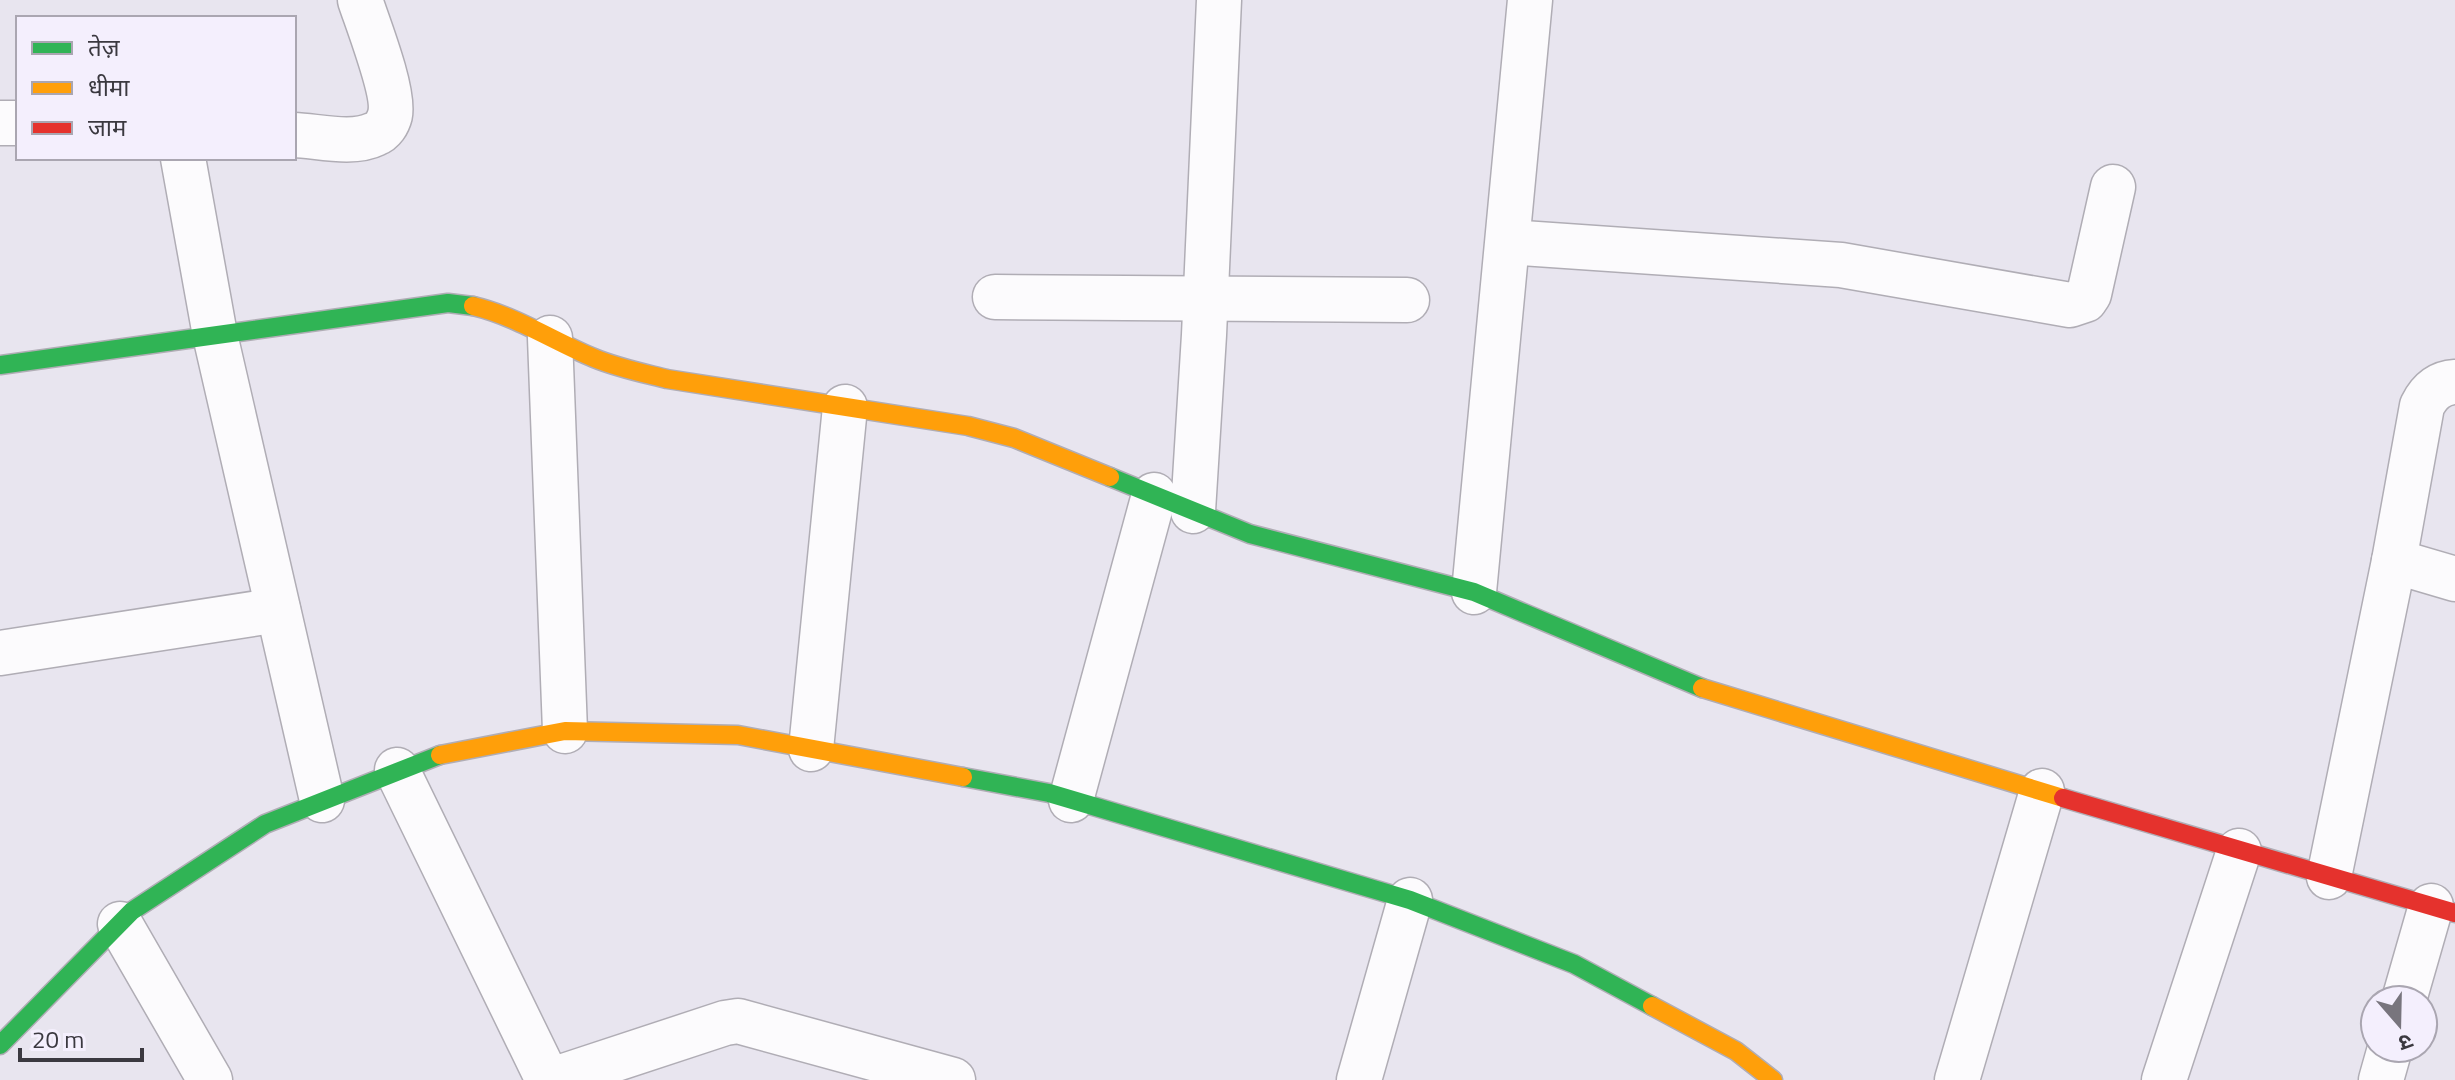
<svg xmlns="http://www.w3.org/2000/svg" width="2455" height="1080" viewBox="0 0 2455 1080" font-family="'Titillium Web','Noto Sans Devanagari',sans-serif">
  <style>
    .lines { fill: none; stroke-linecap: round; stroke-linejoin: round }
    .street-casing { stroke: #b0adb5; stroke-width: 47 }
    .fast-casing { stroke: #b0adb5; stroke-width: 21 }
    .slow-casing { stroke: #b0adb5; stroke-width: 21 }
    .jam-casing { stroke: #b0adb5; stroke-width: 21 }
    .street { stroke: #fcfbfd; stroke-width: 44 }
    .fast { stroke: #30b455; stroke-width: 18 }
    .slow { stroke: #ff9f0a; stroke-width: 18 }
    .jam { stroke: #e5322d; stroke-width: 18 }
  </style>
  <rect width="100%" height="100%" fill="#e8e5ef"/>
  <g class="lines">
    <defs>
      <g id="street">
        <polyline points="0,123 18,123"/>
        <path d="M294,135C318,136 353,145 375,134C383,131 388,123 390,115C395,93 368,24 360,0"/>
        <polyline points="183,158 215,335 322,800"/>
        <polyline points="1508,242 1841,265 2070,305 2085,300 2089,294 2113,187"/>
        <polyline points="995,297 1407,300"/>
        <polyline points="550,338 565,731"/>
        <polyline points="1193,511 1204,335 1219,0"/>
        <polyline points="2394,561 2455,579"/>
        <polyline points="1474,592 1530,0"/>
        <polyline points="0,653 278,610"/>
        <polyline points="811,749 845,407"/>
        <polyline points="397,770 548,1080"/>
        <polyline points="1071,800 1154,495"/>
        <path d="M2329,877L2394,561L2422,406C2429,392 2439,383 2455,382"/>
        <polyline points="120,924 210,1080"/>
        <polyline points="2404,1000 2431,906"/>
        <polyline points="552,1080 725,1023 738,1021 953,1080"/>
        <polyline points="1359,1080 1410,900"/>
        <polyline points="1957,1080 2042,791"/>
        <polyline points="2164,1080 2239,851"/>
        <polyline points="2381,1080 2390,1048"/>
      </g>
      <g id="fast">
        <polyline points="0,365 448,303 473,306"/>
        <polyline points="1110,477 1250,534 1474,592 1702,688"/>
        <polyline points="963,777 1049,793 1410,900 1574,964 1652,1006"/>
        <polyline points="0,1045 132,911 265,824 440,755"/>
      </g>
      <g id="slow">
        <path d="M473,306C516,316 553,341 594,358C618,368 643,373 667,379L968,426L1014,438L1110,477"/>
        <polyline points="1702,688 2063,798"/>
        <polyline points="440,755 565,731 738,735 963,777"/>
        <polyline points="1652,1006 1736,1051 1773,1080"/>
      </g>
      <polyline id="jam" points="2063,798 2455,913"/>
    </defs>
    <use href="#street" class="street-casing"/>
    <use href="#fast" class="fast-casing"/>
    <use href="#slow" class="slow-casing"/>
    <use href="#jam" class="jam-casing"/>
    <use href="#street" class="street"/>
    <use href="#fast" class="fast"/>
    <use href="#slow" class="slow"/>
    <use href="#jam" class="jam"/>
  </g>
  <rect x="16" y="16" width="280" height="144" fill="#f4effd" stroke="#aaa6b1" stroke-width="2"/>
  <rect x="32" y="42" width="40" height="12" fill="#30b455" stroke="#aaa6b1" stroke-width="2"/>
  <text x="88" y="56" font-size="24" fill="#3b3940">तेज़</text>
  <rect x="32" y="82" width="40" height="12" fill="#ff9f0a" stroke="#aaa6b1" stroke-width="2"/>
  <text x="88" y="96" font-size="24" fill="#3b3940">धीमा</text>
  <rect x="32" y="122" width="40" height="12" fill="#e5322d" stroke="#aaa6b1" stroke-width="2"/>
  <text x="88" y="136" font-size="24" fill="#3b3940">जाम</text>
  <g transform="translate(2399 1024) rotate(160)"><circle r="38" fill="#f4effd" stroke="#aaa6b1" stroke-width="2"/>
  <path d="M0-6L14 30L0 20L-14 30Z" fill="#78757d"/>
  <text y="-12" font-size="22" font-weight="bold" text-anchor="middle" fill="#3b3940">उ</text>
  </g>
  <path d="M20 1048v12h122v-12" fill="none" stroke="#3b3940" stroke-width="4"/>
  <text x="32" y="1048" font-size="24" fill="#3b3940" stroke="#f4effd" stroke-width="6" paint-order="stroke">20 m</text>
</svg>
